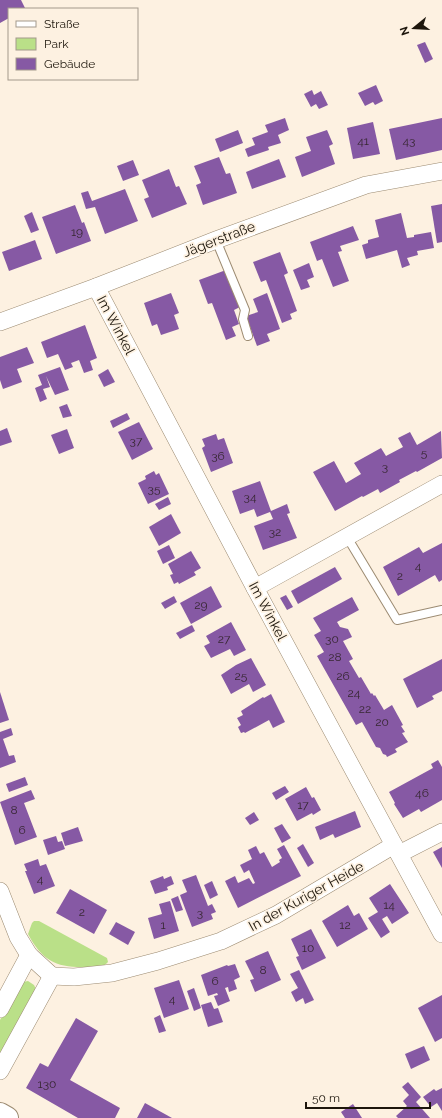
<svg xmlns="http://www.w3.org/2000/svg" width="442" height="1118" viewBox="0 0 442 1118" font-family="Raleway,sans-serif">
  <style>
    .green { fill: #bae088 }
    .building { fill: #8659a4 }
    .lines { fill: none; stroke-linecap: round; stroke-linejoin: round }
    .lane-casing { stroke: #9c8b72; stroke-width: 10 }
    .street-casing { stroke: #9c8b72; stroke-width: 18 }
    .secondary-casing { stroke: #9c8b72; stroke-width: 24 }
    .lane { stroke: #fff; stroke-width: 8 }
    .street { stroke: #fff; stroke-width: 17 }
    .secondary { stroke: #fff; stroke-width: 22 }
    .labels { text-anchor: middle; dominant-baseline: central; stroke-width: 3.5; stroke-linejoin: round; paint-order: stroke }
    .number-label { font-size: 12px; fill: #372732 }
    .street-label { font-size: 14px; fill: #1d160c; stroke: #fdf1e1 }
  </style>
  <rect width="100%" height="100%" fill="#fdf1e1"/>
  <g class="green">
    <path d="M34,921H39L107,958L108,962C103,968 95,967 88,967C57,968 43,962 28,934L32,923Z"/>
    <polygon points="28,981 34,985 36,989 0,1055 0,1020 19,986 23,982"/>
  </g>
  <g class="building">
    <polygon points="0,0 21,0 25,8 9,9 9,18 0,23"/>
    <polygon points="425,42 433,59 425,63 417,45"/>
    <polygon points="376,85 383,101 375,105 373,102 365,106 358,93"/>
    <polygon points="312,90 314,95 321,91 328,105 319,109 316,104 311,107 304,94"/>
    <polygon points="285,118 289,130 278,135 281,143 268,147 269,150 248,157 245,149 255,145 252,138 268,132 265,125"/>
    <polygon points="442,118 442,150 396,160 389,129"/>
    <polygon points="373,122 380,154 353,159 347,128"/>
    <polygon points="238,130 243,143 220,152 215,139"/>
    <polygon points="327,130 333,144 329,146 335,164 302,177 295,157 311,151 306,137"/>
    <polygon points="219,157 226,174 230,173 237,193 203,205 196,185 201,183 194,166"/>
    <polygon points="279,159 286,177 252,189 246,172"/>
    <polygon points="133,160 139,175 123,181 117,166"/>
    <polygon points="169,169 176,187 179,186 187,204 152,218 144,199 149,197 142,180"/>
    <polygon points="125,189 138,221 105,234 95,207 86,209 81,193 88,191 92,201"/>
    <polygon points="442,204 442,242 437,243 431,206"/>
    <polygon points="75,205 82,223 84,222 91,241 56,254 42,217"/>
    <polygon points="32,212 39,230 31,233 24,216"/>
    <polygon points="401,213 407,238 414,237 414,235 431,232 434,248 417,251 418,255 407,258 410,265 402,268 397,250 366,259 362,245 368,243 368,240 379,237 375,220"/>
    <polygon points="353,226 359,240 340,246 342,251 338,252 349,281 333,287 322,259 317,261 310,242"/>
    <polygon points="35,240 42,259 9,271 2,252"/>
    <polygon points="280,252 288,273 284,275 297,311 290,314 292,319 282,323 266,280 261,282 253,262"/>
    <polygon points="309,263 314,277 307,280 310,287 301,290 293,270"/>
    <polygon points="226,270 240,307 234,310 239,324 232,327 236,336 226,340 212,303 208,304 199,280"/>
    <polygon points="171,293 179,313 174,315 179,329 161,335 157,324 152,326 144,303"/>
    <polygon points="267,293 280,329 267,334 270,341 257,346 246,316 258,312 253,299"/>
    <polygon points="85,325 97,358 90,361 93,370 84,373 79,360 71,363 73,367 65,370 58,354 47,358 41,342"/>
    <polygon points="27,347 34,363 17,369 22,382 3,389 0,380 0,357"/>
    <polygon points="60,367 69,390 55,395 46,376 50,387 43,389 47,399 40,402 35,388 42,385 38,375"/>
    <polygon points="108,369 115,382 104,387 98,375"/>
    <polygon points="67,404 72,416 63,418 59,407"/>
    <polygon points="127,413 130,419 113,428 110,421"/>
    <polygon points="139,422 153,449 132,460 118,432"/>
    <polygon points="7,428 12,442 0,446 0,431"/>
    <polygon points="67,429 74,448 59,454 51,435"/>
    <polygon points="441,431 442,458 417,472 416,471 399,480 400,482 380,493 378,489 363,497 362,496 335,511 313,472 334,461 346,483 361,474 354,463 381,448 386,456 403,447 398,438 410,432 417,445"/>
    <polygon points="216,434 218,440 224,438 233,463 211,472 202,448 205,446 202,439"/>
    <polygon points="154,471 156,475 159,473 169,494 148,504 138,483 146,479 145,476"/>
    <polygon points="260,481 271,511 287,504 290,513 287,514 297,538 263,550 254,526 273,519 270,512 257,517 254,509 240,514 232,491"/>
    <polygon points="168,497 171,504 159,510 155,504"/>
    <polygon points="171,514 181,533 159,546 149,527"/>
    <polygon points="442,543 442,580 439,582 435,575 398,596 383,567 419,547 423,553"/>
    <polygon points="169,545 175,558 163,564 157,551"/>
    <polygon points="191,551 201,568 194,572 196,575 179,584 178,582 174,584 170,575 173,574 168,564"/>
    <polygon points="335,567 342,579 298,604 291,591"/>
    <polygon points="211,586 222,607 191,624 180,603"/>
    <polygon points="286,595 293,607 287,610 280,598"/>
    <polygon points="174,596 177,602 165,609 161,603"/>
    <polygon points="352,597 359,610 337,622 340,627 348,629 352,637 343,641 353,659 349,661 359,678 361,677 371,694 372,693 374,696 375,695 384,710 392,705 403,725 401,726 405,732 402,733 408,742 395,749 397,752 387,757 386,755 383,754 380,748 376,747 362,722 356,725 317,656 324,652 314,635 321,631 313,618"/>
    <polygon points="231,622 246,650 234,656 230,649 211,658 204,646 210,643 206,636"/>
    <polygon points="192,625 195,631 180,639 176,633"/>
    <polygon points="251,658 266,685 253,692 249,684 231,694 221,675 236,665"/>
    <polygon points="442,659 442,691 432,696 434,699 417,708 403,679"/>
    <polygon points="0,692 9,720 0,723"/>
    <polygon points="271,694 285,722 273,728 269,720 245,733 244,732 241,733 238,727 241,725 237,718 243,715 241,711 263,697 264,698"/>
    <polygon points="11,728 13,735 3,739 9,756 14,755 16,762 0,768 0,732"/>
    <polygon points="438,760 442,767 442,800 421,812 419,809 403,818 394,804 395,803 389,792 433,768 431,764"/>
    <polygon points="25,777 28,785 9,792 6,784"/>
    <polygon points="285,786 289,792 276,800 272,793"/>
    <polygon points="306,787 312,798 314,797 321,810 313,815 312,813 297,821 285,799"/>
    <polygon points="31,790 35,799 24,803 37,837 15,845 0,802"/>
    <polygon points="355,811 361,827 335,838 333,834 320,840 315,827"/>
    <polygon points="254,812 259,820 250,825 245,818"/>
    <polygon points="282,824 291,838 282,843 274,828"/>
    <polygon points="78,827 83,841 65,846 61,833"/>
    <polygon points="56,836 58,842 62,841 65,849 48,855 43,840"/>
    <polygon points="303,844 314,863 308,867 297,848"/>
    <polygon points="284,845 301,876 238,908 225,881 235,876 238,883 249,878 253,884 255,883 249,870 244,873 240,865 252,859 248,850 256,846 260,854 264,852 272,867 280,862 279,860 282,858 277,849"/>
    <polygon points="442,847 442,868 433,852"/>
    <polygon points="38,859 40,866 46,864 55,886 34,894 25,871 27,871 24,864"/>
    <polygon points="196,875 208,906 212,904 216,912 211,914 213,919 192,927 180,895 187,892 182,880"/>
    <polygon points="163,876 164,879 171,876 174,884 167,887 168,890 155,894 150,881"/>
    <polygon points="212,881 218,895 210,899 204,885"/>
    <polygon points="390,884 409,913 392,924 387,916 382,919 390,932 381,938 368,918 378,912 369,898"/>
    <polygon points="70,889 107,910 94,934 56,913"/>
    <polygon points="178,896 183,910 176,912 171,899"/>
    <polygon points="170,901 179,931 154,939 148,918 162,914 159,904"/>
    <polygon points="348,905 354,916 359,913 368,929 337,947 322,921"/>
    <polygon points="116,922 135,932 128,945 109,934"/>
    <polygon points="311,929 326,958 302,970 296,957 299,956 291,939"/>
    <polygon points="268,951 281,980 255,992 250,980 254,979 245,961"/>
    <polygon points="235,964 240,977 234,980 237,989 229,992 228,987 225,988 230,1001 218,1006 214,996 218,995 217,993 208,996 201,975 227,965 228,966"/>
    <polygon points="299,970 314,1000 305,1004 303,998 296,1002 291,992 298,988 290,974"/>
    <polygon points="179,980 189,1009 164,1018 154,988"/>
    <polygon points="194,988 201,1008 194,1011 187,991"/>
    <polygon points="442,995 442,1038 435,1042 418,1008"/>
    <polygon points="211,1002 214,1009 218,1008 223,1022 208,1027 201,1005"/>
    <polygon points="160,1015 166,1031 159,1033 154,1018"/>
    <polygon points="76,1018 98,1031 70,1080 120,1108 115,1118 78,1118 26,1088 40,1063 48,1067"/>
    <polygon points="424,1046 430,1060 411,1069 405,1054"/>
    <polygon points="408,1082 421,1097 416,1102 430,1118 398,1118 396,1116 407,1106 403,1101 409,1095 402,1087"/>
    <polygon points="442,1088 442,1111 437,1103 431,1107 423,1097 434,1089 436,1091"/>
    <polygon points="145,1103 172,1118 137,1118"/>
    <polygon points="353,1104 362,1118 345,1118 341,1112"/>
  </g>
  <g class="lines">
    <defs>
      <g id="lane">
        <polyline points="216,240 245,310 243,319 248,336"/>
        <polyline points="347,537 397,620 442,610"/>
      </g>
      <g id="street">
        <polyline points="96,287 255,588 442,934"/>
        <polyline points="0,322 96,287 216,240 366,185 442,171"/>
        <polyline points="255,588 442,484"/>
        <polyline points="399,854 442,832"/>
        <polyline points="0,891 18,937 29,955 52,976"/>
        <polyline points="52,976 74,977 112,973 158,961 221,941 276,915 394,845"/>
        <polyline points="0,1009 29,955"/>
        <polyline points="0,1071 52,976"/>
      </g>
      <polyline id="secondary" points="0,1114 7,1118"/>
    </defs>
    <use href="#lane" class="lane-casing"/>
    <use href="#street" class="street-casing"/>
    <use href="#secondary" class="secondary-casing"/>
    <use href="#lane" class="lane"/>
    <use href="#street" class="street"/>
    <use href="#secondary" class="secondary"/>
  </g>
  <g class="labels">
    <g class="number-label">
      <text x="363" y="141">41</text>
      <text x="409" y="141">43</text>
      <text x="77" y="232">19</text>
      <text x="136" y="441">37</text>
      <text x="424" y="453">5</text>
      <text x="218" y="456">36</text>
      <text x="385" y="467">3</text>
      <text x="154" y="489">35</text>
      <text x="250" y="497">34</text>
      <text x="275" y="532">32</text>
      <text x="418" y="566">4</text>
      <text x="400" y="576">2</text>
      <text x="201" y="605">29</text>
      <text x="224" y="639">27</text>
      <text x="332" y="639">30</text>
      <text x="335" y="657">28</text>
      <text x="241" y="676">25</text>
      <text x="343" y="676">26</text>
      <text x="354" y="693">24</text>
      <text x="365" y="709">22</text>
      <text x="382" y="722">20</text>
      <text x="422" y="793">46</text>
      <text x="303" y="805">17</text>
      <text x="14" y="810">8</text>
      <text x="22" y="830">6</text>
      <text x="40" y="879">4</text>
      <text x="389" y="905">14</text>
      <text x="82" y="912">2</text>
      <text x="200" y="913">3</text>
      <text x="163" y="925">1</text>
      <text x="345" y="925">12</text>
      <text x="308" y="948">10</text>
      <text x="263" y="970">8</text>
      <text x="215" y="981">6</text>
      <text x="172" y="999">4</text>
      <text x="47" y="1084">130</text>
    </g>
    <g class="street-label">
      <text transform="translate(219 239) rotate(-21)">Jägerstraße</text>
      <text transform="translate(116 325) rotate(62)">Im Winkel</text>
      <text transform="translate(268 611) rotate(62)">Im Winkel</text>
      <text transform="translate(306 896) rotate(-29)">In der Kuriger Heide</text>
    </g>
  </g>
  <rect x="8" y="8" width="130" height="72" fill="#fdf1e1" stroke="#a3998c"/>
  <rect x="16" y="21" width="20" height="6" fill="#ffffff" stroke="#a3998c"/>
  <text x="44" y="28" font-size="12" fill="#1d160c">Straße</text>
  <rect x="16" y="38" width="20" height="12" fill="#bae088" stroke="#a3998c"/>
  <text x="44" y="48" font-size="12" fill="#1d160c">Park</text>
  <rect x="16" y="58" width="20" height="12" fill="#8659a4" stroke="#a3998c"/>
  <text x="44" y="68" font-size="12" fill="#1d160c">Gebäude</text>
  <g transform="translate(414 28) rotate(252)" stroke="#fdf1e1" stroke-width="3" paint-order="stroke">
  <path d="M0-3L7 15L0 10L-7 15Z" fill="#1d160c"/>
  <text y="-6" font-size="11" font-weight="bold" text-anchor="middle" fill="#1d160c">N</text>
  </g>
  <path d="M306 1102v6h124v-6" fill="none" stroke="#1d160c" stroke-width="2"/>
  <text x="312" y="1102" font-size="12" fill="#1d160c" stroke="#fdf1e1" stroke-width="3" paint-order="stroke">50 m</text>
</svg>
